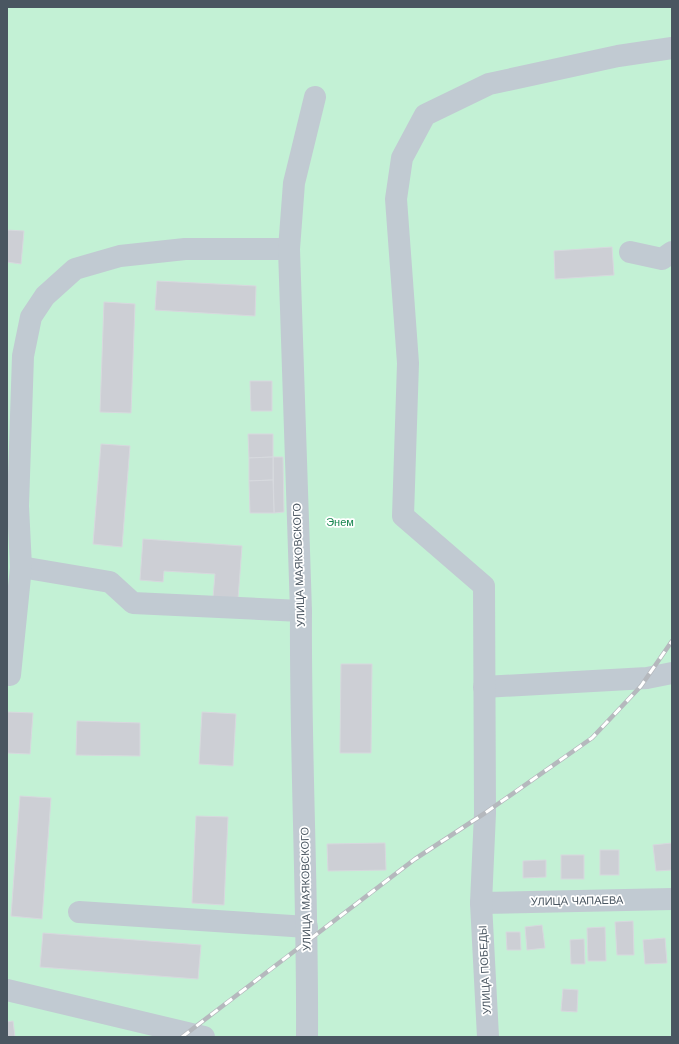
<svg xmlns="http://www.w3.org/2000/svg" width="679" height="1044" viewBox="0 0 679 1044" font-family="'Work Sans',sans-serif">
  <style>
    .green { fill: #c3f1d5 }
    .building { fill: #cdcfd5; stroke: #d7d9de }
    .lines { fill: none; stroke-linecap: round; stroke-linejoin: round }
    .minor { stroke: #c1cad2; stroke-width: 22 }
    .rail-casing { stroke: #b5b8bd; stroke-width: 4.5 }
    .rail { stroke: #fff; stroke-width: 3; stroke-dasharray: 9; stroke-linecap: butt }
    .labels { text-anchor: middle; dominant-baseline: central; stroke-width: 3.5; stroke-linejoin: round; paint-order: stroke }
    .park-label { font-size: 11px; fill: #17864f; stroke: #fff }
    .street-label { font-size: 11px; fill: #4a5661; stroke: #fff }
  </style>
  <rect width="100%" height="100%" fill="#f5f3f3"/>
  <rect class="green" x="7" y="7" width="665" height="1030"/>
  <g class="building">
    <polygon points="7,230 24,231 21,264 7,262"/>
    <polygon points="612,247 614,275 555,279 554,251"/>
    <polygon points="157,281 256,286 255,316 155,310"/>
    <polygon points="104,302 135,304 131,413 100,412"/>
    <polygon points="250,381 272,381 272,411 251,411"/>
    <polygon points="248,434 273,434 273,457 249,458"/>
    <polygon points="101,444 130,446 122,547 93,544"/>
    <polygon points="273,457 283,457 284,512 274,513"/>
    <polygon points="273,457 273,480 249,481 249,458"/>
    <polygon points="273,480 274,513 250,513 249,481"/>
    <polygon points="143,539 242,546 238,599 213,598 215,574 164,571 163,582 140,580"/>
    <polygon points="341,664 372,664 371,753 340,753"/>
    <polygon points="7,712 33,713 30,754 7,753"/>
    <polygon points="202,712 236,714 233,766 199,764"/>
    <polygon points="77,721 140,723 140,756 76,755"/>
    <polygon points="20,796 51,798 42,919 11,916"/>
    <polygon points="196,816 228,817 224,905 192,903"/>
    <polygon points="385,843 386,870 328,871 327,844"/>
    <polygon points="672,843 672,870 656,871 653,845"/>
    <rect x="600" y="850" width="19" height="25"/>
    <rect x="561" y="855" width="23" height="24"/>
    <polygon points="546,860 546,877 523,878 523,861"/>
    <polygon points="633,921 634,955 617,955 615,922"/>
    <polygon points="542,925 545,948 527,950 525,927"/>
    <polygon points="605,927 606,961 588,961 587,928"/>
    <polygon points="506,932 520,932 521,950 507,950"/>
    <polygon points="43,933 201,945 198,979 40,967"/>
    <polygon points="665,938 667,963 645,964 643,940"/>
    <polygon points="584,939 585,964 571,964 570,940"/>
    <polygon points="563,989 578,990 577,1012 561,1011"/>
    <polygon points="13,1021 15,1037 7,1037 7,1022"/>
  </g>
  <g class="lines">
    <g class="minor">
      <polyline points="630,252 662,259 672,252"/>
      <polyline points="21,567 110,582 133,603 301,611"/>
      <polyline points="10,675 21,567 18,506 23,356 31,317 45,296 75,269 120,256 185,249 289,249"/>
      <polyline points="484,687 647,678 672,673"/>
      <polyline points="481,903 672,899"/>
      <polyline points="79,912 307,927"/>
      <polyline points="7,990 204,1037"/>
      <path d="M307,1037C308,895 300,753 301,611L289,249L294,183L315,97"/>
      <polyline points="488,1037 481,903 485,813 484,586 403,516 408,363 396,199 402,158 425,115 489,84 618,56 672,48"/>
    </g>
    <defs>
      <polyline id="rail" points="182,1037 415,859 485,813 592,738 641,686 672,641"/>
    </defs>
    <use href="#rail" class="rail-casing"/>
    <use href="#rail" class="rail"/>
  </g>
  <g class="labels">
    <g class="park-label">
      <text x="340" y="522">Энем</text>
    </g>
    <g class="street-label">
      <text transform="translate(299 565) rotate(-92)">УЛИЦА МАЯКОВСКОГО</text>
      <text transform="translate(306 889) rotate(-91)">УЛИЦА МАЯКОВСКОГО</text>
      <text transform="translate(577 901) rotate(-1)">УЛИЦА ЧАПАЕВА</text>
      <text transform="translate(485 970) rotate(-93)">УЛИЦА ПОБЕДЫ</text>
    </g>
  </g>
  <rect width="679" height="1044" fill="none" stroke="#4a5661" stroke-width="16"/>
</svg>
